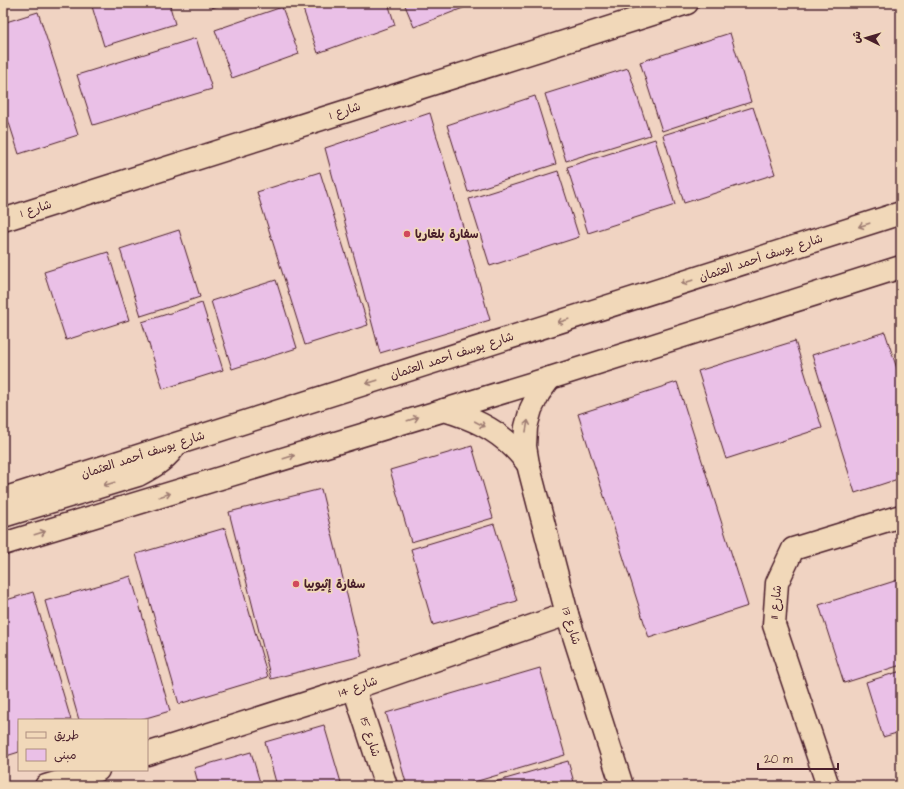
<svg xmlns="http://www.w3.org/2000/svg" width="904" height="789" viewBox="0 0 904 789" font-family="'Architects Daughter','Playpen Sans Arabic',sans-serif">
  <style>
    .building { fill: #eac0e7; stroke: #4a1f2b }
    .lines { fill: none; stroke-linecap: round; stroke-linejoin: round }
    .minor-casing { stroke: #4a1f2b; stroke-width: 25 }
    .minor { stroke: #f1d8b9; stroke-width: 22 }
    .oneway { stroke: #9e7c72 }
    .poi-dot { fill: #d1495b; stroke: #f1d8b9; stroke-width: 1.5 }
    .labels { text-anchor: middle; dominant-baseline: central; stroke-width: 3.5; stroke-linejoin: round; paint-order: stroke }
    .street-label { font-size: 12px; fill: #4a1f2b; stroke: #f1d8b9 }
    .poi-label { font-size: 12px; font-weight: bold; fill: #4a1f2b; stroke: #f1d8b9; text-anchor: start }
  </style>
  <rect width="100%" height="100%" fill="#f0d3c2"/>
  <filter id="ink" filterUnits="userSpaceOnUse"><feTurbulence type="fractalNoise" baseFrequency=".025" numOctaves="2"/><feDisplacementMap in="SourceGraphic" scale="8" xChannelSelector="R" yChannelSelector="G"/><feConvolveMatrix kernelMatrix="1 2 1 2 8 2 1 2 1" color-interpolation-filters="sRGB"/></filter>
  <g filter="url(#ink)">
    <g class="building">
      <polygon points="91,3 169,3 175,24 104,46"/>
      <polygon points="210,3 226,3 212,8"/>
      <polygon points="301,3 388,3 395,25 318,53"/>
      <polygon points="404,3 476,3 414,27"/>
      <polygon points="282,7 299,54 232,78 215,30"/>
      <polygon points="38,12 78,135 19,154 3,104 3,23"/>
      <polygon points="730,33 751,102 662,131 640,62"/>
      <polygon points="196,38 212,89 93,125 77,75"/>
      <polygon points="628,68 650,135 566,161 545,94"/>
      <polygon points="535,96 556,164 468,192 447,125"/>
      <polygon points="753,107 775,174 684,203 663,135"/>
      <polygon points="430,113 490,320 380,353 325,148"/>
      <polygon points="655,139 675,205 588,233 567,167"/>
      <polygon points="558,171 579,237 490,266 469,199"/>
      <polygon points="320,172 368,325 305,345 257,192"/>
      <polygon points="179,230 200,297 141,316 120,249"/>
      <polygon points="108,252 129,320 66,340 44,272"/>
      <polygon points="276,280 297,348 232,369 211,301"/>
      <polygon points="202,303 223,370 163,389 142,322"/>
      <polygon points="885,332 901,381 901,478 855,493 812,355"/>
      <polygon points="795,341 822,428 726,459 698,371"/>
      <polygon points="677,382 748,606 649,638 578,414"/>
      <polygon points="472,446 493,518 411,542 390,470"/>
      <polygon points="321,489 362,656 271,679 229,512"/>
      <polygon points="494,524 517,601 433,625 411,549"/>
      <polygon points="225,528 268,677 179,704 136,554"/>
      <polygon points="131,576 170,711 139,720 79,720 45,601"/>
      <polygon points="901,579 901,665 844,683 819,605"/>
      <polygon points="33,592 71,720 19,720 19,752 3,757 3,601"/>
      <polygon points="540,668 565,755 461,786 407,786 386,713"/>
      <polygon points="901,671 901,736 900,732 883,737 866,682"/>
      <polygon points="324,725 342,786 277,786 265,742"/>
      <polygon points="251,752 261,786 199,786 194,768"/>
      <polygon points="568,761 575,786 481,786"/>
    </g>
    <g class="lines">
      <defs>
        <g id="minor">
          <polyline points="3,220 687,3"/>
          <polyline points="550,378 539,393 531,409 526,427 525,446 528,464 567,614 622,786"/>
          <path d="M444,410C471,418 494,428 514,448C519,453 524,459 528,464"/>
          <polyline points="3,499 901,213"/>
          <path d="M3,516L138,475C151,468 164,461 173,449"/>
          <polyline points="3,544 550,378 901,267"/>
          <polyline points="354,688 386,786"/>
          <polyline points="147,754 354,688 567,614"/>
          <polyline points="46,786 98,770"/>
          <polyline points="828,786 774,625 777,583 793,549 901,516"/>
        </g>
      </defs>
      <use href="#minor" class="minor-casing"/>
      <use href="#minor" class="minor"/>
    </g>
    <defs><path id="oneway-shaft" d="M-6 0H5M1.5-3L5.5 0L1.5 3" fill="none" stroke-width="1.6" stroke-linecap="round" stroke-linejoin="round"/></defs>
    <g class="oneway">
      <use href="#oneway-shaft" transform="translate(864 225) rotate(162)"/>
      <use href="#oneway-shaft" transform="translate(687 282) rotate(162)"/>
      <use href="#oneway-shaft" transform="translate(563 321) rotate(162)"/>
      <use href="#oneway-shaft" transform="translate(372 382) rotate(162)"/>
      <use href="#oneway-shaft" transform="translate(413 419) rotate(-17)"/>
      <use href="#oneway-shaft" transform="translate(480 424) rotate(28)"/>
      <use href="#oneway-shaft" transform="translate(527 426) rotate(-80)"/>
      <use href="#oneway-shaft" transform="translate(289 457) rotate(-17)"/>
      <use href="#oneway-shaft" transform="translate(109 484) rotate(163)"/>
      <use href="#oneway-shaft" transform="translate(165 495) rotate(-17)"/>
      <use href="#oneway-shaft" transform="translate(40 533) rotate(-17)"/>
    </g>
  </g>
  <g class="poi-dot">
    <circle cx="407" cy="234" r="4"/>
    <circle cx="296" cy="584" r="4"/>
  </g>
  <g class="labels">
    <g class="street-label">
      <text transform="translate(345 111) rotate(-18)">شارع 1</text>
      <text transform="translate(36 209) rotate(-18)">شارع 1</text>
      <text transform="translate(761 258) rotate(-18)">شارع يوسف أحمد العثمان</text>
      <text transform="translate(452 356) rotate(-18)">شارع يوسف أحمد العثمان</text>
      <text transform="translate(143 455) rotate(-18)">شارع يوسف أحمد العثمان</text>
      <text transform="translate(776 602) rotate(-84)">شارع 11</text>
      <text transform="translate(571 626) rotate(73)">شارع 13</text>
      <text transform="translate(358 687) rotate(-19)">شارع 14</text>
      <text transform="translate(370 737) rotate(72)">شارع 15</text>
    </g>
    <g class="poi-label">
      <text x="415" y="234">سفارة بلغاريا</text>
      <text x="304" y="584">سفارة إثيوبيا</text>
    </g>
  </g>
  <rect width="904" height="789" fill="none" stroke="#f1d8b9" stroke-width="16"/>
  <rect x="8" y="8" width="888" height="773" fill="none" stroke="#4a1f2b" stroke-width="1.5" filter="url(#ink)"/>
  <rect x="18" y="719" width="130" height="52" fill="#f1d8b9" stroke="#ae8e80"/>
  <rect x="26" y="732" width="20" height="6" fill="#f1d8b9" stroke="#ae8e80"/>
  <text x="54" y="739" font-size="12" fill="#4a1f2b">طريق</text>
  <rect x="26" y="749" width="20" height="12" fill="#eac0e7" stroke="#ae8e80"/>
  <text x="54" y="759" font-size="12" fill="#4a1f2b">مبنى</text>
  <g transform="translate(866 38) rotate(275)" stroke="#f1d8b9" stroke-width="3" paint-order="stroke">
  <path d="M0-3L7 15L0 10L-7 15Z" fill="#4a1f2b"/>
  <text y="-6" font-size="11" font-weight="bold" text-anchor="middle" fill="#4a1f2b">ش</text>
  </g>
  <path d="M758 763v6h80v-6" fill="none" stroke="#4a1f2b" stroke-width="2"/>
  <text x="764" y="763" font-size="12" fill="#4a1f2b" stroke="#f1d8b9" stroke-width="3" paint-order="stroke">20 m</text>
</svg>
